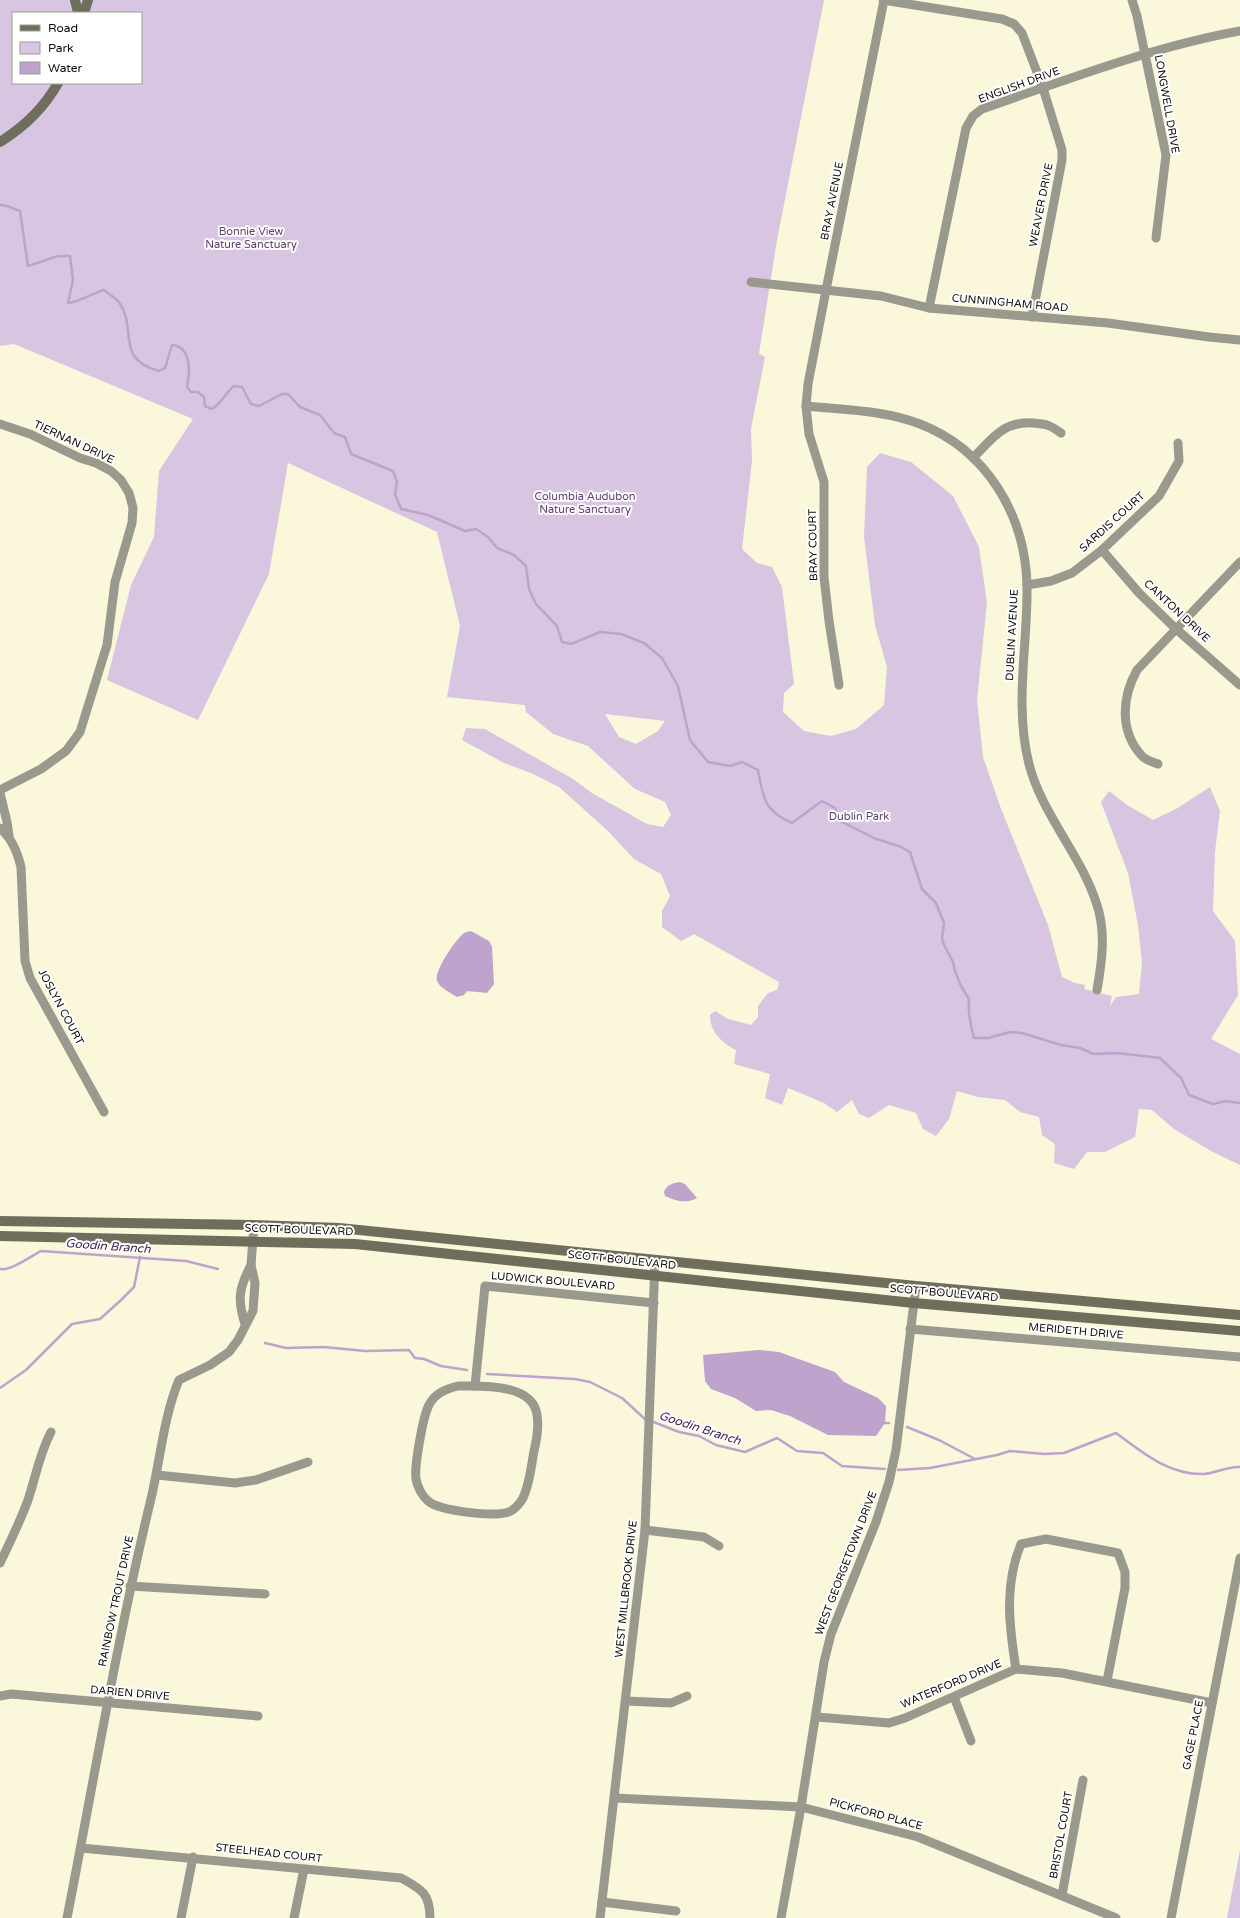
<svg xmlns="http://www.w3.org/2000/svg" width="1240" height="1918" viewBox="0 0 1240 1918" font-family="'Varela Round',sans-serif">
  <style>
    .green { fill: #d7c5e1; fill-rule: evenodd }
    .water { fill: #bea3cd }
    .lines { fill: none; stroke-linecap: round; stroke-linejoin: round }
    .stream { stroke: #bea3cd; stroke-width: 2.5 }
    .street { stroke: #9a998d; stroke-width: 9 }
    .secondary { stroke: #6f6d5c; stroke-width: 10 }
    .labels { text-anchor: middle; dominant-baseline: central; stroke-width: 4; stroke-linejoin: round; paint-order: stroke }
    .street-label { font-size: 11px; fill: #0d0c04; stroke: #fff }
    .park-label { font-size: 11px; fill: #623e74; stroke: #fff }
    .water-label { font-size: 12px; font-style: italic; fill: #452256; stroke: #fff }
  </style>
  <rect width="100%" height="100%" fill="#faf7da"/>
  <g class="green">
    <path d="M0,0H824L777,240L760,347L759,354L765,357L751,429L752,461L742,549L757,563L772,567L782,587L794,684L784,693L783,712L804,731L831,736L856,729L884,705L887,667L875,625L864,537L867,467L880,453L911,462L953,496L979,547L987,603L977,700L983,757L1000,806L1048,925L1062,977L1075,983L1085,985L1084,989L1112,996L1110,1006L1116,997L1139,994L1142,963L1138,925L1128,873L1101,802L1109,791L1127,805L1153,820L1176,809L1210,787L1220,811L1215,852L1213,911L1235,941L1238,995L1211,1039L1240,1054V1165L1211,1151L1174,1129L1152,1110L1139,1109L1135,1137L1105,1152H1087L1074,1169L1054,1163L1055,1144L1042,1135L1039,1117L1020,1112L1005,1100L978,1097L957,1091L949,1119L936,1136L923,1129L916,1113L889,1105L869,1118L859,1114L852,1100L837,1112L824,1103L788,1088L782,1105L765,1098L770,1074L734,1064L736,1050C722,1043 710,1032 710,1015L715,1011L728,1019L751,1025L758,1017V1006L768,993L777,990L779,982L694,934L681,941L662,927V911L670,896L661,874L634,859L608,831L559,787L531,773L504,763L462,740L466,728L485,729L573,779L592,793L647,824L663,827L671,815L665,802L635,789L588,746L553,734L526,712L525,705L447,697L460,626L437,532L288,463L269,574L198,720L107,680L131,585L154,537L159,471L193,419L14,344L0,346ZM13,13H141V83H13ZM605,714L665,721L658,731L636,744L619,737Z"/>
    <polygon points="1240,1850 1240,1918 1227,1918"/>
  </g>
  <g class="water">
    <path d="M471,931L489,941L492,947L494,984L487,993L467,991L464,995L457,997C451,993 440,988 437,981C434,971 454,942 462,935C464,932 467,932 471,931Z"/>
    <path d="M680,1182L685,1184L697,1198C687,1204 675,1201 665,1196L664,1192C666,1185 673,1183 680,1182Z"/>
    <polygon points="759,1350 779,1352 835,1372 844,1382 878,1398 886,1406 885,1423 876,1436 828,1435 790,1416 771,1410 756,1411 735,1398 711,1389 705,1381 703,1355"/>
  </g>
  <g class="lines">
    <g class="stream">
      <path d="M0,205L7,206L20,211L28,266L58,256H70L73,280L68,303C81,301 91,294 104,290C109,294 115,298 119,302C138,329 114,359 159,371L165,368L172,345C192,347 190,373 187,387L191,392H198L204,397L205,406L212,409C222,403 225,393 234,386L242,387L251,404L259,406L282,394H288L300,407L320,415L334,433L345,437L351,454L393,471L397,482L395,494L401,509L428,515L465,531L476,529L488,537L497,548L514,555L526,566L529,589L536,604L557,626L562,642L571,644L600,632L621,634L644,643L662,658L678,686L690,740L708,762L730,766L742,762L758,770C763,798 764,811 792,823L822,801L835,808L840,821L876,839L899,846L910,852L922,889L936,903L944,923L942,939L944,945L953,962L955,971L961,986L969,999C968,1012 970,1024 974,1038H988L1010,1032L1022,1033L1061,1045L1080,1048L1093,1054L1117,1053L1160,1058L1181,1078L1189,1095L1213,1104L1226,1101L1240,1103"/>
      <path d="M0,1269C11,1271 31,1256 41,1251L186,1261L218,1269"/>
      <polyline points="265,1343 286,1348 324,1347 365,1351 409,1350 415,1358 424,1359 441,1366 467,1370"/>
      <polyline points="487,1374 575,1379 590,1382 622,1398 646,1420"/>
      <polyline points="0,1388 26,1370 72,1324 100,1319 120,1301 134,1287 140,1257"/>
      <polyline points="651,1421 679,1432 699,1436 716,1445 745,1452 777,1438 797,1451 823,1453 842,1466 885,1469"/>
      <polyline points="885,1423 889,1423"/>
      <polyline points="907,1427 939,1440 975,1459"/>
      <path d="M898,1470L930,1468L997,1455L1010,1451L1044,1454L1064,1453L1116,1433C1142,1452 1168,1475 1204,1474C1216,1473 1228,1466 1240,1467"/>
    </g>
    <g class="street">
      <polyline points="883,0 1002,19 1014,24 1022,33 1043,88 1062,150 1062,160 1032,317"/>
      <polyline points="1132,0 1137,16 1166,155 1156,238"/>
      <polyline points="751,282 881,296 929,308 1108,323 1209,337 1240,340"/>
      <path d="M929,308L966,128L973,116L982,109C1066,80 1152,47 1240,31"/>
      <path d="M806,406C844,410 884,410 920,424C987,450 1025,515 1027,585C1028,645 1014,704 1029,764C1042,815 1081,854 1097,905C1106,932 1102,962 1097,990"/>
      <polyline points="0,424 30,434 80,458 96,463 111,471 121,480 129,493 133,508 132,523 115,582 107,645 80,732 66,751 41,769 0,790"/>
      <path d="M973,458C992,439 1003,421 1033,423C1047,424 1050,425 1061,433"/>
      <polyline points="1102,550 1139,593 1175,628 1240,685"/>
      <polyline points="1027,585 1051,581 1072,573 1102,550 1159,496 1179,461 1178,443"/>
      <polyline points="839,685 829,621 824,577 824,482 809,434 806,406 808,384 826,290 884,0"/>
      <path d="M1158,764C1153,762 1145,760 1142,756C1119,731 1122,697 1137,670L1240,562"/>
      <polyline points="0,793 7,822 9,836"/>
      <path d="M0,828C12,839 17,851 21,867L25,961L30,978L104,1112"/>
      <path d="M245,1324C237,1299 239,1288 251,1265"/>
      <polyline points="910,1329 1240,1357"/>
      <path d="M458,1386C481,1386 533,1383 537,1415C539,1427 537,1439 534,1451C531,1467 530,1483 523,1498C521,1502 515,1509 511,1511C496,1518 440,1511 428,1501C422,1496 417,1486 416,1479C414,1467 423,1416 429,1405C435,1393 446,1389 458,1386Z"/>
      <polyline points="475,1386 485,1286 654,1303"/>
      <polyline points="157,1475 235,1483 256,1480 308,1462"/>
      <polyline points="645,1530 704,1537 719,1546"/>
      <path d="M0,1563C10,1542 20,1522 28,1500C36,1476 39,1455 51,1432"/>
      <polyline points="130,1586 265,1594"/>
      <path d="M1016,1669C1009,1625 1004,1585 1021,1544L1046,1539L1118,1553L1125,1572V1588L1107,1681"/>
      <polyline points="0,1696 11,1694 258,1716"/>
      <polyline points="954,1697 971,1741"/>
      <polyline points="626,1701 671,1703 687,1696"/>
      <polyline points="817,1717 889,1723 905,1718 1016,1669 1062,1673 1212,1703"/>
      <polyline points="615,1798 801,1807 918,1837 1116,1918"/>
      <path d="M81,1848L401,1878C421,1889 430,1893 430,1918"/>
      <polyline points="1062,1895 1083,1780"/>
      <polyline points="602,1902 676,1911"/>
      <path d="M67,1918C94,1780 117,1640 150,1503C160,1463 163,1418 179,1380L210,1365L229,1352L238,1340L253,1311L255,1283L251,1265L254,1225"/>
      <polyline points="181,1918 193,1857"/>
      <polyline points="294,1918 304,1869"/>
      <polyline points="600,1918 645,1530 655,1260"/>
      <polyline points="781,1918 801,1807 824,1662 831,1634 876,1522 889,1482 896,1450 916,1286"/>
      <polyline points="1171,1918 1240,1558"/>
    </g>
    <g class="secondary">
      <polyline points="75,0 78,13"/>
      <polyline points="84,13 88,0"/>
      <path d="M0,142C24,127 44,108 58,83"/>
      <polyline points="0,1221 254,1225 339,1228 916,1286 1240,1315"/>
      <polyline points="0,1236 355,1244 914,1303 1240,1331"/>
    </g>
  </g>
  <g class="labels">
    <g class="street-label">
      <text transform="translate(1019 85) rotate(-20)">ENGLISH DRIVE</text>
      <text transform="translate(1167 104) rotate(80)">LONGWELL DRIVE</text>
      <text transform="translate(832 201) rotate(-79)">BRAY AVENUE</text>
      <text transform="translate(1041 205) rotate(-79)">WEAVER DRIVE</text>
      <text transform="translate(1010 303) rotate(5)">CUNNINGHAM ROAD</text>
      <text transform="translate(74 442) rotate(25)">TIERNAN DRIVE</text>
      <text transform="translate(1112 522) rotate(-42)">SARDIS COURT</text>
      <text transform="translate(813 545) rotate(-91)">BRAY COURT</text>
      <text transform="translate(1177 611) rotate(43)">CANTON DRIVE</text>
      <text transform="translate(1012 635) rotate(-87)">DUBLIN AVENUE</text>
      <text transform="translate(61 1007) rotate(62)">JOSLYN COURT</text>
      <text transform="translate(299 1230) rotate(2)">SCOTT BOULEVARD</text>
      <text transform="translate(622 1260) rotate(6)">SCOTT BOULEVARD</text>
      <text transform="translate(553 1281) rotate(5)">LUDWICK BOULEVARD</text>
      <text transform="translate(944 1293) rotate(5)">SCOTT BOULEVARD</text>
      <text transform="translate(1076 1331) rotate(5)">MERIDETH DRIVE</text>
      <text transform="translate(846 1563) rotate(-69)">WEST GEORGETOWN DRIVE</text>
      <text transform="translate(626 1589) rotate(-84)">WEST MILLBROOK DRIVE</text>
      <text transform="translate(116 1601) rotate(-78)">RAINBOW TROUT DRIVE</text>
      <text transform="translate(951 1684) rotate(-23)">WATERFORD DRIVE</text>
      <text transform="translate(130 1693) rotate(5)">DARIEN DRIVE</text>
      <text transform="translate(1193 1735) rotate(-79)">GAGE PLACE</text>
      <text transform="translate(876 1814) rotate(15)">PICKFORD PLACE</text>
      <text transform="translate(1061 1835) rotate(-80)">BRISTOL COURT</text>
      <text transform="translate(269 1853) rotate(6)">STEELHEAD COURT</text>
    </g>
    <g class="park-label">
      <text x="251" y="231">Bonnie View<tspan x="251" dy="13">Nature Sanctuary</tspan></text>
      <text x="585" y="496">Columbia Audubon<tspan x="585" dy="13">Nature Sanctuary</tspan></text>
      <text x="859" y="816">Dublin Park</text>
    </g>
    <g class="water-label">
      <text transform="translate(108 1246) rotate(4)">Goodin Branch</text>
      <text transform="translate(700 1428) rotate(18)">Goodin Branch</text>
    </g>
  </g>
  <rect x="12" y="12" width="130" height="72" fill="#ffffff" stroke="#9e9e9b"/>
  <rect x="20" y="25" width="20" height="6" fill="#6f6d5c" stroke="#9e9e9b"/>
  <text x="48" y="32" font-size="12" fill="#0d0c04">Road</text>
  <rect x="20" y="42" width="20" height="12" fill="#d7c5e1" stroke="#9e9e9b"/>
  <text x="48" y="52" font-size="12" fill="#0d0c04">Park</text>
  <rect x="20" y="62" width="20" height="12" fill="#bea3cd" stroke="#9e9e9b"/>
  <text x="48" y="72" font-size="12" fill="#0d0c04">Water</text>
</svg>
